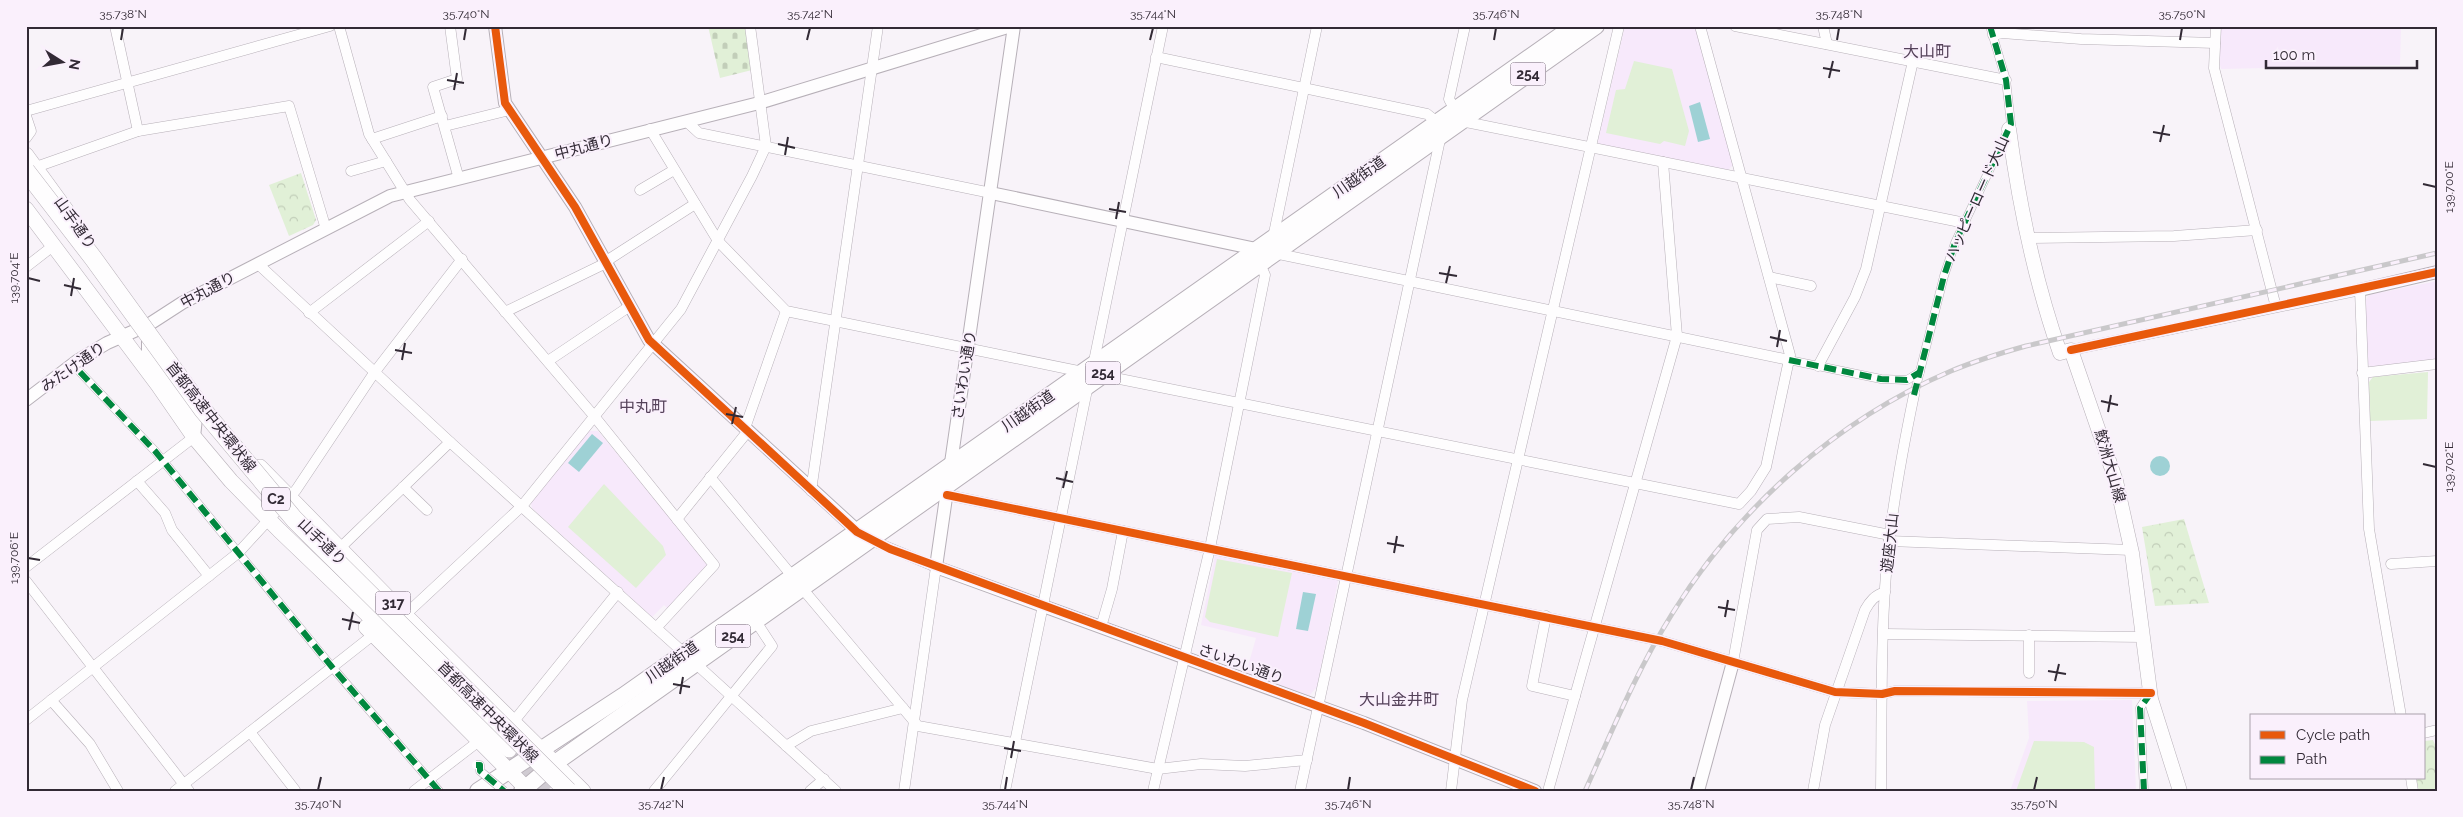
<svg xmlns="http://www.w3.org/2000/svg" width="2463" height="817" viewBox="0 0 2463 817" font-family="Raleway,'Noto Sans JP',sans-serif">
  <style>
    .built { fill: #f7e9fb }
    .green { fill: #e1f0d7 }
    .cemetery { fill: url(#cemetery-stones) }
    .park { fill: url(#park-crowns) }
    .water { fill: #9ed1d5 }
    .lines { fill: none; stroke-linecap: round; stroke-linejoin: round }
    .primary-tunnel { stroke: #d0cbd2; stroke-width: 15; stroke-dasharray: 15 8; stroke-linecap: butt }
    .pedestrian-casing { stroke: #b7b0b8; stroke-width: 9 }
    .minor-casing { stroke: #b7b0b8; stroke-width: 11 }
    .tertiary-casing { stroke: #b7b0b8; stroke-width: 14 }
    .secondary-casing { stroke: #b7b0b8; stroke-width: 15 }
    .primary-casing { stroke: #b7b0b8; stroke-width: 16 }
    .trunk-casing { stroke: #b7b0b8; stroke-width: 18 }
    .pedestrian { stroke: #fefdfe; stroke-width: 8 }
    .minor { stroke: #fefdfe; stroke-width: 10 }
    .tertiary { stroke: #fefdfe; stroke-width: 12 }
    .secondary { stroke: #fefdfe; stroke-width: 14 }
    .primary { stroke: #fefdfe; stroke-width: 15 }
    .trunk { stroke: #fefdfe; stroke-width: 16 }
    .rail-casing { stroke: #c9c8ca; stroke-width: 5 }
    .rail { stroke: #faf0fc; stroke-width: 3; stroke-dasharray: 9; stroke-linecap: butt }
    .pedestrian-bridge-casing { stroke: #b7b0b8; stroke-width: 9; stroke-linecap: butt }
    .motorway-bridge-casing { stroke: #b7b0b8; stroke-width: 19; stroke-linecap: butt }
    .pedestrian-bridge { stroke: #fefdfe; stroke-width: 8 }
    .motorway-bridge { stroke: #fefdfe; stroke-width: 18 }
    .quiet { stroke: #00873e; stroke-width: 6; stroke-dasharray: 12 6; stroke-linecap: butt }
    .cycleway-casing { stroke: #faf0fc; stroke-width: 11 }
    .cycleway { stroke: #e8590c; stroke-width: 8 }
    .ticks { fill: none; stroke: #322a35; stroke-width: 2 }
    .labels { text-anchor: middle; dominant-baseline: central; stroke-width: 4; stroke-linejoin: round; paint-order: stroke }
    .shield { fill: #faf0fc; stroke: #6e6571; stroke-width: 1 }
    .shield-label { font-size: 14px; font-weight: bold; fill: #322a35 }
    .street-label { font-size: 15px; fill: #322a35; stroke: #faf0fc }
    .neighbourhood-label { font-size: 16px; fill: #55425a; stroke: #faf0fc }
    .neatline { fill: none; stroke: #322a35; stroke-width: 2 }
    .ticks-label { font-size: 12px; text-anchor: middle; fill: #322a35 }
  </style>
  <defs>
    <pattern id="cemetery-stones" width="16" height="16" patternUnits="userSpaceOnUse" patternTransform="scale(1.25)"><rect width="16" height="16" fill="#e1f0d7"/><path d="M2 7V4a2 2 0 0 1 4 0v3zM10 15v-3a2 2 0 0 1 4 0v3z" fill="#c2ceb9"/></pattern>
    <pattern id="park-crowns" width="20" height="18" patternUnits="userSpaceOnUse" patternTransform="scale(1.25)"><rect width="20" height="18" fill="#e1f0d7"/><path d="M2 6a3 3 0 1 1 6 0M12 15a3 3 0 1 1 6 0" fill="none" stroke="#c2ceb9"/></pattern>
  </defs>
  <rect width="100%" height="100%" fill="#f8f3f9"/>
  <g class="built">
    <polygon points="1625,26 1695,27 1733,165 1728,170 1599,145 1598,141"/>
    <polygon points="2220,26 2401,26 2400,65 2221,69 2219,60"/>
    <polygon points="2437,281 2437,359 2400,366 2372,367 2368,364 2365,301 2369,295"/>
    <polygon points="589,431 598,431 707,562 707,568 668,609 664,605 652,617 532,508 531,503"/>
    <polygon points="1215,556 1336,578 1338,581 1317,687 1309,696 1246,673 1256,638 1201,625"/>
    <polygon points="2132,700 2136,791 2010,791 2029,738 2027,701"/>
  </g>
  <g class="green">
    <polygon points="1634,61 1672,69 1689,131 1685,146 1664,141 1660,144 1606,133 1616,90 1625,89"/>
    <polygon points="2428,372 2427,419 2370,421 2369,382 2373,377"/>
    <polygon points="604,484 663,546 666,555 636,588 568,527"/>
    <polygon points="1217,559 1292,573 1278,637 1210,622 1205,617"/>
    <polygon points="2034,741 2084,742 2094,747 2095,791 2016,791"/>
  </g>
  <polygon class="cemetery" points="708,26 746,26 752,70 720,78"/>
  <g class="park">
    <polygon points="301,173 316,220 313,225 289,236 269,185"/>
    <polygon points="2184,519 2209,603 2155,606 2142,527"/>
    <polygon points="2433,740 2437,749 2437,791 2419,791 2416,778 2424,778 2424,741"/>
  </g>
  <g class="water">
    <polygon points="1700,102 1710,139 1698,142 1689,106"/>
    <polygon points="592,434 603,443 579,472 568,463"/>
    <circle cx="2160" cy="466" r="10"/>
    <polygon points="1303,592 1316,594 1308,631 1296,629"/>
  </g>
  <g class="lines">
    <polyline class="primary-tunnel" points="509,750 547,791"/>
    <defs>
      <g id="pedestrian">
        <polyline points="1789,360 1881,379 1907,380 1920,372"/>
        <polyline points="80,372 155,451 332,667 439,791"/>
        <polyline points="1914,395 1944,276 1955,243 2011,124 2006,80 1990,26"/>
        <polyline points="2144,791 2140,708 2149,694"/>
      </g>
      <g id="minor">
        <polyline points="115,26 138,131"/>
        <polyline points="339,26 369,134 410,200 594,416 714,565 656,628"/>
        <polyline points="450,26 457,79 433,87 459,179"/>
        <polyline points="1465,26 1449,99 1461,121 1965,223"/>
        <polyline points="1735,26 2006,80"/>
        <polyline points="1823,26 1827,44"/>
        <polyline points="2216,26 2214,68 2276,307"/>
        <polyline points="1993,35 2002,33 2081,39 2215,43"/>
        <polyline points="1156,57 1427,114 1437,122 1441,135 1300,791"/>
        <polyline points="26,111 330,26"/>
        <polyline points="26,116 31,131 26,138"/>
        <polyline points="686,121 699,133 991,193"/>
        <polyline points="445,126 509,110"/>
        <polyline points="650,129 718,241 786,311 1083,372"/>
        <polyline points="372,139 442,116"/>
        <polyline points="36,167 138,131 289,106 326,229"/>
        <polyline points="351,171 386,161"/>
        <polyline points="640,190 674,170"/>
        <polyline points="1273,238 1317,26"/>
        <polyline points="2028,238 2174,236 2257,230"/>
        <polyline points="1274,253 1789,360"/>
        <polyline points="258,264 450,442 684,653"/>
        <polyline points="26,267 53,246"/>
        <polyline points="1769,277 1811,286"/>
        <polyline points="505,312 606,263 611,258 695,204"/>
        <polyline points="309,313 429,221"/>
        <polyline points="2071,350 2360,290 2369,529 2401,716"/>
        <polyline points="548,361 630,306"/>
        <polyline points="1093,366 1163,26"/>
        <polyline points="1818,366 1855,297 1866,269 1913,61"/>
        <polyline points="2362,373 2437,364"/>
        <polyline points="1100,375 1739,504 1751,491 1766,467 1790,355 1700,26"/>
        <polyline points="745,428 786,311"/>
        <polyline points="710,477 793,577"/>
        <polyline points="137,481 165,513 172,530 209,576"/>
        <polyline points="403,487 427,510"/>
        <polyline points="811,491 878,26"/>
        <polyline points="947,495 1662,641 1835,692 1882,694 1895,691 2151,693"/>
        <polyline points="677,519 748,431"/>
        <polyline points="868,539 936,567 904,791"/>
        <polyline points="1889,541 2131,550"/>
        <polyline points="340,548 450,442"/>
        <polyline points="2391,564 2437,561"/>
        <polyline points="26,567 194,437"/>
        <polyline points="26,581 189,791"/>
        <polyline points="801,587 918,726 1158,769 1201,764 1245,766 1307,760"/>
        <polyline points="405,615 522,506 681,309 752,176 766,146 750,26"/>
        <polyline points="1546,616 1532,686 1575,696"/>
        <polyline points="1101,627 1112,589 1123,531"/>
        <polyline points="1884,634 2143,637"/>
        <polyline points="1733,662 1757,530 1767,519 1799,517 1890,535"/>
        <polyline points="695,663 836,791"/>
        <polyline points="2029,673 2029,635"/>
        <polyline points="51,700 90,744 118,791"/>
        <polyline points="26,720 238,553 296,490 374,373 462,259"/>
        <polyline points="514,721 618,592"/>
        <polyline points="250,732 295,790"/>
        <polyline points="2424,733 2437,730"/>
        <polyline points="786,746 811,731 903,708"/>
        <polyline points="2411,778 2413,791"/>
        <polyline points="175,791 373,635"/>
        <polyline points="414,791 479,741"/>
        <polyline points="654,791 772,646 755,620"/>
        <polyline points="810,791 824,779"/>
        <polyline points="1005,791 1088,385"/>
        <polyline points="1153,791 1210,548 1265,275 1260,264 1262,260"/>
        <polyline points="1451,791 1462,700 1619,26"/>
        <polyline points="1548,791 1677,336 1663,162"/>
        <path d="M1813,791L1825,725L1865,610C1870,601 1875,595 1885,592"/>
        <path d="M1881,791C1882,708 1880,623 1889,541C1895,491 1904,443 1914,395"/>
      </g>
      <g id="tertiary">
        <polyline points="495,26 505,103 575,207 649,340 862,535"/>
        <polyline points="1014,26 936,567 1364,723 1535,791"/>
        <polyline points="991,193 1261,250"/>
        <polyline points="2360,290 2437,272"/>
        <polyline points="148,332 148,352 196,418 194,437"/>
        <polyline points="26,400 77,361 107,343 148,325 182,303 390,196 759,103 1011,26"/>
        <polyline points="1698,791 1733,662"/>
      </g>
      <path id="secondary" d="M2009,129C2019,204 2035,281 2060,353L2071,350L2116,481L2132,553L2151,699L2180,791"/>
      <g id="primary">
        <polyline points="26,155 66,210"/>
        <polyline points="26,209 158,385 194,437 231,481 279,530 509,750"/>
        <polyline points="260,467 405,615 583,791"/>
        <polyline points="366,627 529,791"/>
      </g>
      <g id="trunk">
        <polyline points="478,791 623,696 1574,26"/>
        <polyline points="522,791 555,763 1596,26"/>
      </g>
    </defs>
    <use href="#pedestrian" class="pedestrian-casing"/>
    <use href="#minor" class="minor-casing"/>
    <use href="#tertiary" class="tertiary-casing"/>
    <use href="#secondary" class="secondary-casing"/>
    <use href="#primary" class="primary-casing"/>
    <use href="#trunk" class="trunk-casing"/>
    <use href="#pedestrian" class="pedestrian"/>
    <use href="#minor" class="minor"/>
    <use href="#tertiary" class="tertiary"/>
    <use href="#secondary" class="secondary"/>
    <use href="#primary" class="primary"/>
    <use href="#trunk" class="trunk"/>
    <defs>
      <path id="rail" d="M1585,791C1612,731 1637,670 1672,614C1737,509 1836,420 1951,371C1975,361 2001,353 2026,346L2437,253"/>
    </defs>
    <use href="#rail" class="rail-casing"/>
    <use href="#rail" class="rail"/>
    <defs>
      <polyline id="pedestrian-bridge" points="476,765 480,765 480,771 504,791"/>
      <polyline id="motorway-bridge" points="26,171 93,258 203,410 294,519 568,791"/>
    </defs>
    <use href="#pedestrian-bridge" class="pedestrian-bridge-casing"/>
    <use href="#motorway-bridge" class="motorway-bridge-casing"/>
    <use href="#pedestrian-bridge" class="pedestrian-bridge"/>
    <use href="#motorway-bridge" class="motorway-bridge"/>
    <g class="quiet">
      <polyline points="1789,360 1881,379 1907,380 1920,372"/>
      <polyline points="80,372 155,451 332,667 439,791"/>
      <polyline points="1914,395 1944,276 1955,243 2011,124 2006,80 1990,26"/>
      <polyline points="476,765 480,765 480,771 504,791"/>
      <polyline points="2144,791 2140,708 2151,693"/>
    </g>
    <defs>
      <g id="cycleway">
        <polyline points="495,26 505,103 575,207 649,340 857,532 890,549 1364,723 1535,791"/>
        <polyline points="2071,350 2437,272"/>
        <polyline points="947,495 1662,641 1835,692 1882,694 1895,691 2151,693"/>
      </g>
    </defs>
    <use href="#cycleway" class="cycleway-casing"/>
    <use href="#cycleway" class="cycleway"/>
  </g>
  <path class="ticks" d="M121,40L123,28M464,40L466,28M807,40L810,28M1150,40L1153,28M1494,40L1496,28M1837,40L1839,28M2180,40L2182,28M1823,68L1840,71M1829,78L1833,61M447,80L464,83M454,90L457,73M2153,132L2170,135M2160,142L2164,125M778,144L795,148M785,155L788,137M2423,184L2436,187M1109,209L1126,212M1116,219L1119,202M1439,273L1457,276M28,278L40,281M1446,283L1450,266M64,285L81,289M71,296L74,278M1770,337L1787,341M1777,347L1780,330M395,350L412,353M402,360L405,343M2101,401L2118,405M2108,412L2111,395M726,414L743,417M732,424L736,407M2423,464L2436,467M1056,478L1073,482M1063,488L1067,471M1387,543L1404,546M1394,553L1397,536M28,558L40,560M1718,607L1735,610M1725,617L1728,600M342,619L360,623M349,630L353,612M2048,671L2066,674M2055,681L2059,664M673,684L690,687M680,694L683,677M1004,748L1021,751M1011,758L1014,741M318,790L321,777M661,790L664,777M1005,790L1007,777M1348,790L1350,777M1691,790L1694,777M2034,790L2037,777"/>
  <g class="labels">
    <g class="shield">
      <rect x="1510.5" y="62.5" width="35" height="23" rx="4"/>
      <rect x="1085.5" y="361.5" width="35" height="23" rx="4"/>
      <rect x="262" y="487.5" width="28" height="23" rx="4"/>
      <rect x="375.5" y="591.5" width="35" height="23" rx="4"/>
      <rect x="715.5" y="624.5" width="35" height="23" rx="4"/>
    </g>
    <g class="shield-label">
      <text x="1528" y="74">254</text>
      <text x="1103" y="373">254</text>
      <text x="276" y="499">C2</text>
      <text x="393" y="603">317</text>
      <text x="733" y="636">254</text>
    </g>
    <g class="street-label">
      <text transform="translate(584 147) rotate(-15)">中丸通り</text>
      <text transform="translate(1359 177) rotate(-35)">川越街道</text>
      <text transform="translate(1977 199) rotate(-66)">ハッピーロード大山</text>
      <text transform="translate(75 223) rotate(55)">山手通り</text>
      <text transform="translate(208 290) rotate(-28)">中丸通り</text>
      <text transform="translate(73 367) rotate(-35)">みたけ通り</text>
      <text transform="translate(964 375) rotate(-81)">さいわい通り</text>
      <text transform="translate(1028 411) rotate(-35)">川越街道</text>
      <text transform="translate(211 417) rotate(52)">首都高速中央環状線</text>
      <text transform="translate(2110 466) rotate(74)">鮫洲大山線</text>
      <text transform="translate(322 542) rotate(44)">山手通り</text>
      <text transform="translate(1890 543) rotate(-84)">遊座大山</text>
      <text transform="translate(672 662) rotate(-35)">川越街道</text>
      <text transform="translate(1241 664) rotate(20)">さいわい通り</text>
      <text transform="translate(488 712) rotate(45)">首都高速中央環状線</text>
    </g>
    <g class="neighbourhood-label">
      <text x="1927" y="51">大山町</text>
      <text x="643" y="406">中丸町</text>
      <text x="1399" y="699">大山金井町</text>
    </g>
  </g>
  <rect width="2463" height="817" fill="none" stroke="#faf0fc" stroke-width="55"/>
  <rect x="2250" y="714" width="175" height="65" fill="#faf0fc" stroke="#aaa1ac"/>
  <rect x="2260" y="731" width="25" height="8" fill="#e8590c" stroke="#aaa1ac"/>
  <text x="2296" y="740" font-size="15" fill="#322a35">Cycle path</text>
  <rect x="2260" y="756" width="25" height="8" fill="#00873e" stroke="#aaa1ac"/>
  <text x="2296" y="764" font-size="15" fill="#322a35">Path</text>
  <g transform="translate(62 62) rotate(101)" stroke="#faf0fc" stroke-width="4" paint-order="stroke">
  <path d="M0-4L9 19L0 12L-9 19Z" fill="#322a35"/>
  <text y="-8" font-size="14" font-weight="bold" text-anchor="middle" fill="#322a35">N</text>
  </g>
  <path d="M2266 60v8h151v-8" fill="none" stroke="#322a35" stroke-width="2.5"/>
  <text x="2273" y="60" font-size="15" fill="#322a35" stroke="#faf0fc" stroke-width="4" paint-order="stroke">100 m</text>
  <rect x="28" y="28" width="2408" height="762" class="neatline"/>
  <g class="ticks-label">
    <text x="123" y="18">35.738°N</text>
    <text x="466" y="18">35.740°N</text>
    <text x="810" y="18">35.742°N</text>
    <text x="1153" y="18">35.744°N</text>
    <text x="1496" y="18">35.746°N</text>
    <text x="1839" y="18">35.748°N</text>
    <text x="2182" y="18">35.750°N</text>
    <text transform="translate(2449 187) rotate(-90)" y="4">139.700°E</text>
    <text transform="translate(14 278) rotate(-90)" y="4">139.704°E</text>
    <text transform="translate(2449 467) rotate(-90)" y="4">139.702°E</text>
    <text transform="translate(14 558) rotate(-90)" y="4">139.706°E</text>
    <text x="318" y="808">35.740°N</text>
    <text x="661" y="808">35.742°N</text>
    <text x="1005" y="808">35.744°N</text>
    <text x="1348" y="808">35.746°N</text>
    <text x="1691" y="808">35.748°N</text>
    <text x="2034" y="808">35.750°N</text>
  </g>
</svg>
